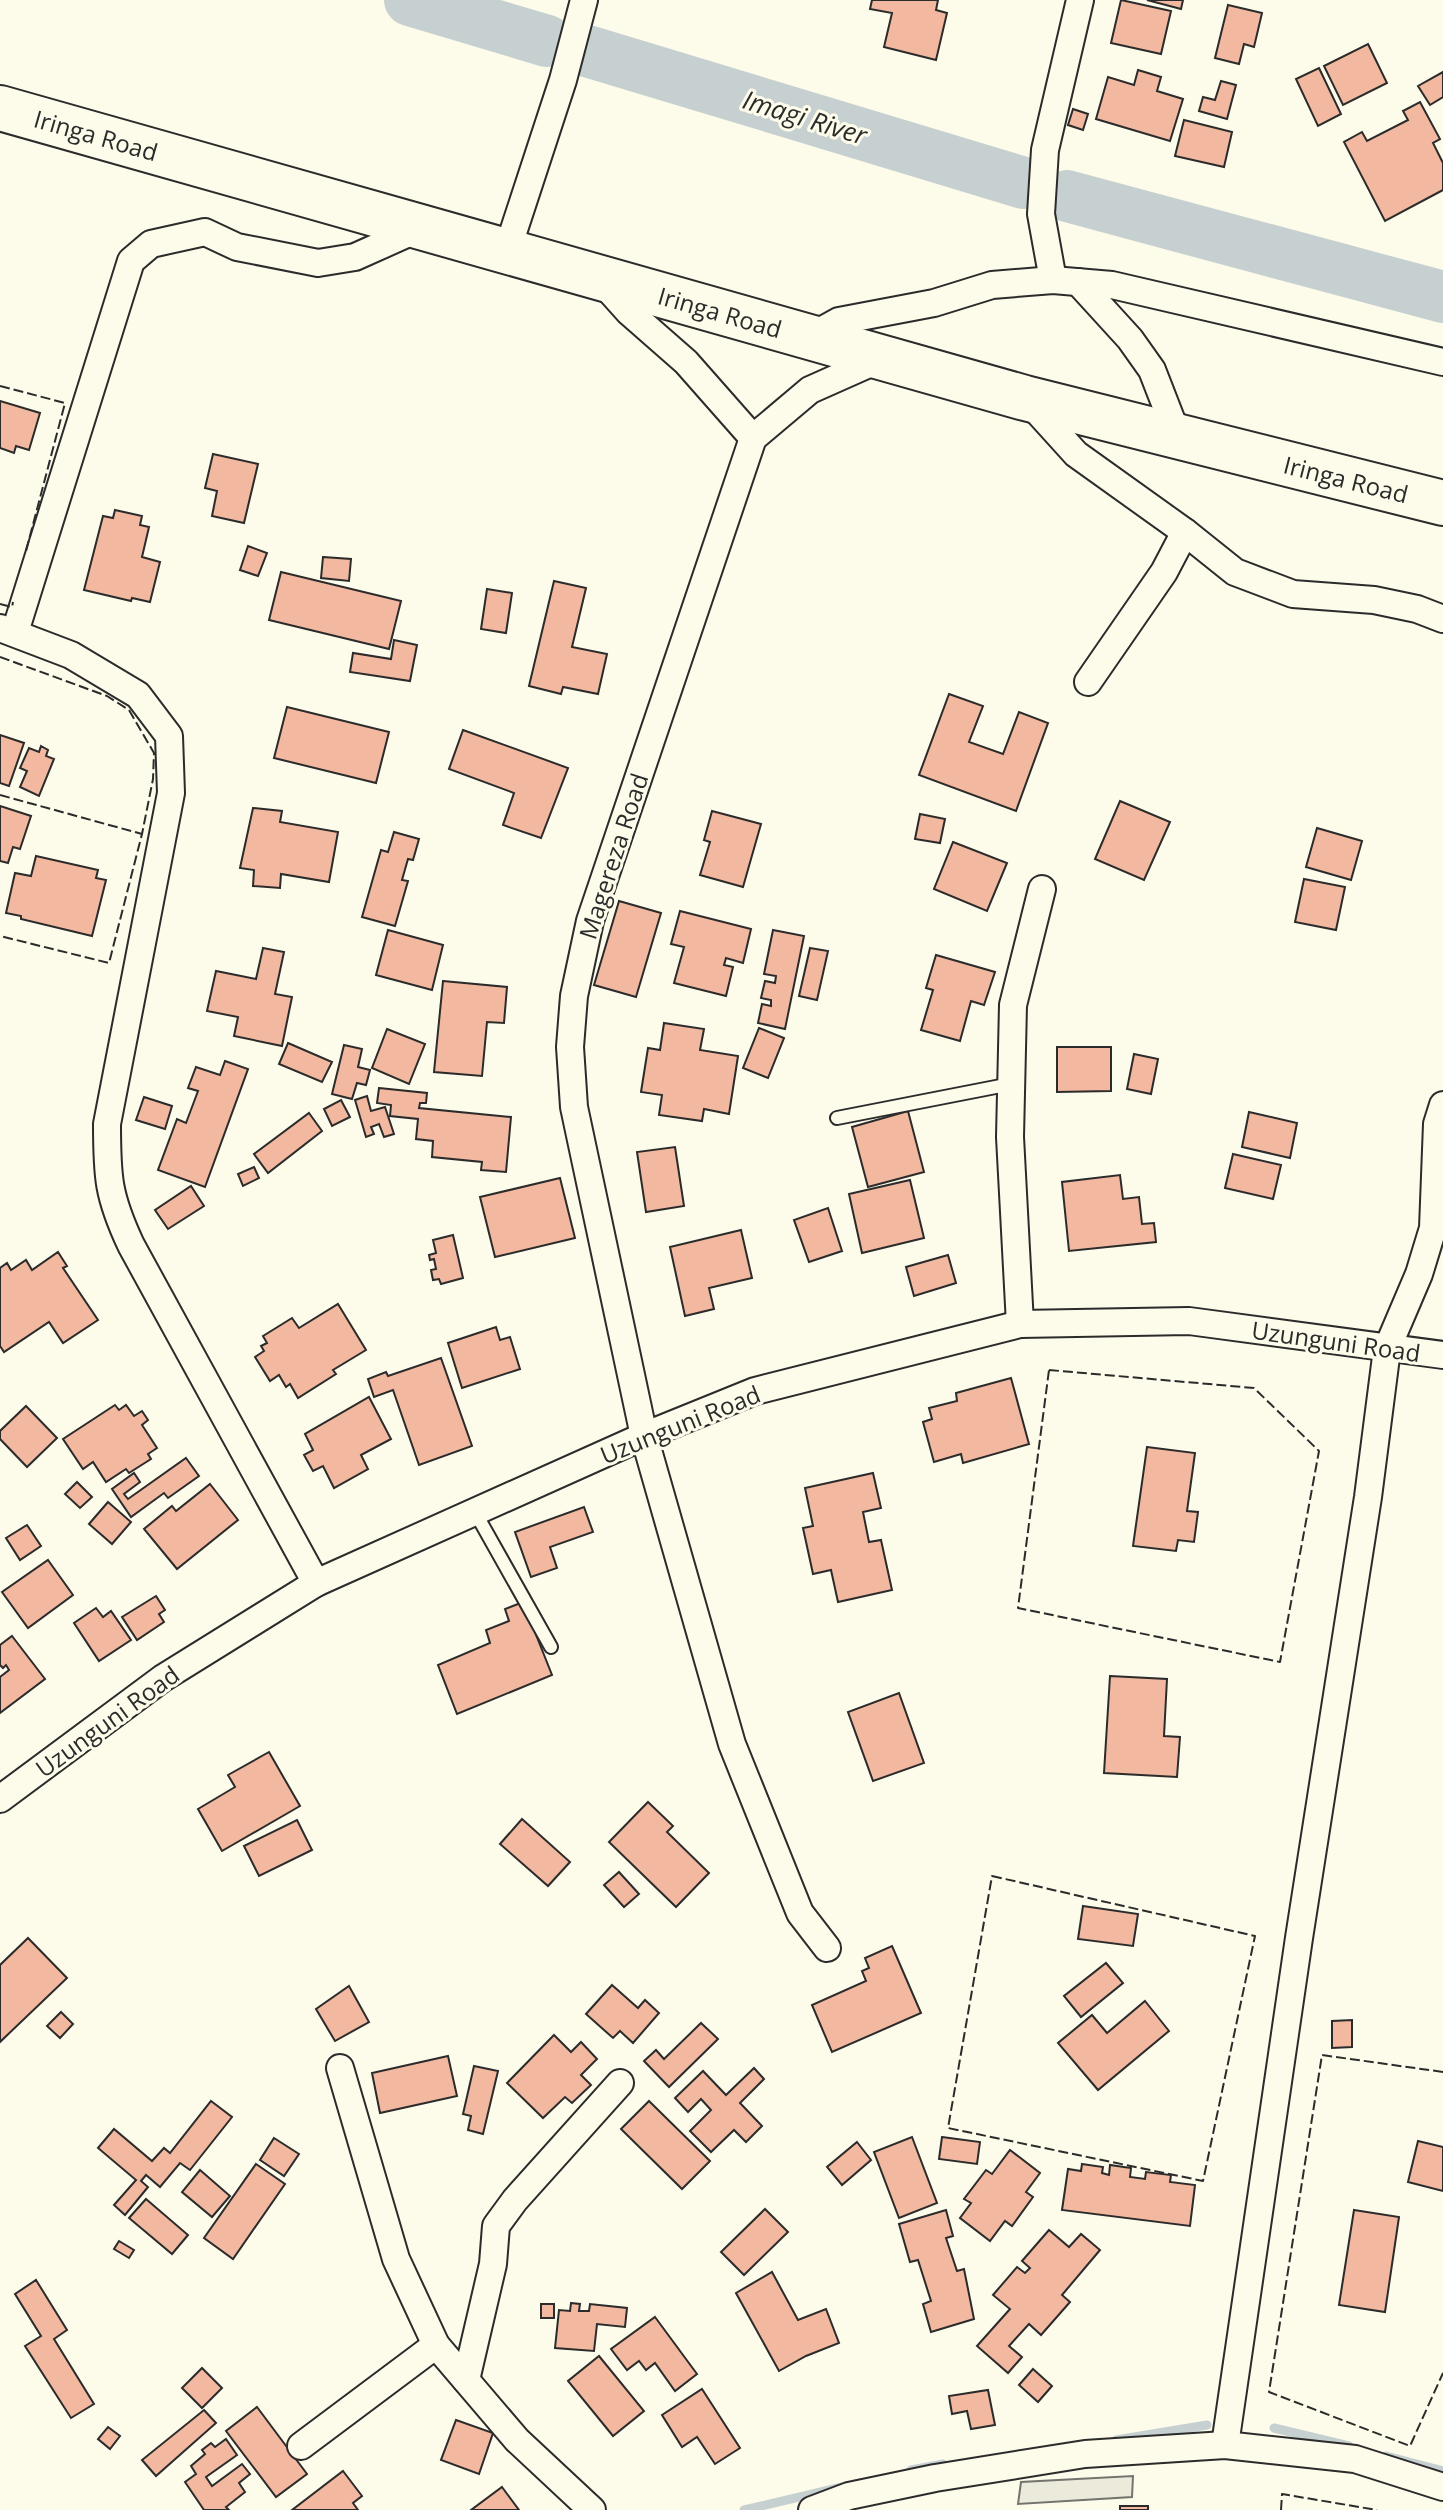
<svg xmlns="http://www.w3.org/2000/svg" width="1443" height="2510" viewBox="0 0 1443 2510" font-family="'Open Sans',sans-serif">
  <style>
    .parking { fill: #eceadb; stroke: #74746e; stroke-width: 2 }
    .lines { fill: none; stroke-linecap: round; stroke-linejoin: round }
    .stream { stroke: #c7d0d0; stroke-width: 9 }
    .river { stroke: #c7d0d0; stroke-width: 52 }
    .building { fill: #f2b8a0; stroke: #2b2b2b; stroke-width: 2 }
    .service-casing { stroke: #2b2b2b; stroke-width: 16 }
    .minor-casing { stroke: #2b2b2b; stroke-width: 30 }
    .trunk-casing { stroke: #2b2b2b; stroke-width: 48 }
    .service { stroke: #fdfbea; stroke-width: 12 }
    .minor { stroke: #fdfbea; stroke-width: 26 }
    .trunk { stroke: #fdfbea; stroke-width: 44 }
    .fence { stroke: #2b2b2b; stroke-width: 2; stroke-dasharray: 10 4; stroke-linecap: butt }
    .labels { text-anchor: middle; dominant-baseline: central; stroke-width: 6; stroke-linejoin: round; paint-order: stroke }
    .street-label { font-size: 24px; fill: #2b2b2b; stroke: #fdfbea }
    .water-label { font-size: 26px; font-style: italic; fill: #2b2b2b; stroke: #fdfbea }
  </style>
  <rect width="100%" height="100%" fill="#fdfbea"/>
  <polygon class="parking" points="1133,2476 1132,2497 1018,2504 1021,2482"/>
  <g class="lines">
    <g class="stream">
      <polyline points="1274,2428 1349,2446"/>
      <polyline points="1116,2440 1207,2425"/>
      <polyline points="1386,2456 1443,2471"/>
      <polyline points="911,2470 943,2464"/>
      <polyline points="744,2510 842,2487"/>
    </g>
    <g class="river">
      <polyline points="410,0 547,41"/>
      <polyline points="587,51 1024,183"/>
      <polyline points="1067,196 1443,297"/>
    </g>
  </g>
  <g class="building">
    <polygon points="872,0 938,0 936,10 947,13 936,60 884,47 892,13 870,9"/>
    <polygon points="1121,0 1171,11 1161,54 1111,43"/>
    <polygon points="1147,0 1183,0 1181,9"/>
    <polygon points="1228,5 1262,13 1254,47 1244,44 1239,64 1215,58"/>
    <polygon points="1368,44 1387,83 1343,105 1324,66"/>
    <polygon points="1319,68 1341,114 1318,126 1296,79"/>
    <polygon points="1138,70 1161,77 1157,91 1183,99 1170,141 1096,119 1108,77 1134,85"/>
    <polygon points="1443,72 1443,97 1430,105 1418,86"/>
    <polygon points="1221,81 1236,85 1227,119 1199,111 1203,97 1215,100"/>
    <polygon points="1420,102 1440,139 1433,143 1443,163 1443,190 1385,221 1344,142 1362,132 1367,141 1408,120 1403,111"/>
    <polygon points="1073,109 1088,114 1083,130 1068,125"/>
    <polygon points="1184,120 1232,132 1224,167 1175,156"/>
    <polygon points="0,401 40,413 29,450 16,446 14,453 0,448"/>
    <polygon points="213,454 258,464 244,523 212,516 217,491 205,488"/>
    <polygon points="115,510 142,516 140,525 149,527 142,557 160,562 150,602 132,598 131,601 84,590 103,516 113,518"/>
    <polygon points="248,546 267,553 258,576 240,570"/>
    <polygon points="323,557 351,559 349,581 321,578"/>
    <polygon points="281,572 401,601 389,649 269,620"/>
    <polygon points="554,581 586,588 572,647 607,654 598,694 563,687 561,694 529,686"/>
    <polygon points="487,589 512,593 506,633 481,629"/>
    <polygon points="394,640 417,645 410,681 350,672 353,653 391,659"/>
    <polygon points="949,694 983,706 969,742 1003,754 1019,712 1048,723 1016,811 919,775"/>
    <polygon points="287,707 389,732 376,783 274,758"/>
    <polygon points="463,730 568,768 541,838 503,825 514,793 449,769"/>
    <polygon points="0,735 24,743 9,786 0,783"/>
    <polygon points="41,746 48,750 46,756 54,759 39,796 20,787 27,771 20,768 29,748 39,752"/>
    <polygon points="1120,801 1170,822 1144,880 1095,859"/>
    <polygon points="0,806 31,816 20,849 13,847 8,863 0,861"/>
    <polygon points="253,808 282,811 280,822 338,832 329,882 281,874 280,888 253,886 254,870 240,868"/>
    <polygon points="712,811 761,824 743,887 700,875 710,842 704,840"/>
    <polygon points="920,814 945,819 940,843 915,839"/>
    <polygon points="1317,828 1362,841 1351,880 1306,867"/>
    <polygon points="394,832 419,839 413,860 408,859 402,880 408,881 395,926 362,917 381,850 388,852"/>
    <polygon points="953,842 1007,863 987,911 934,889"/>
    <polygon points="36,856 98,870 96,878 106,880 92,936 21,919 21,916 6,913 15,873 31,876"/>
    <polygon points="1304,879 1345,887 1336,930 1295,922"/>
    <polygon points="619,901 661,913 636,997 594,985"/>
    <polygon points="680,911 751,929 743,963 726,958 724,965 733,967 726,996 674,983 684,947 671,944"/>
    <polygon points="388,930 443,945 432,990 376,975"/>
    <polygon points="773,930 804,936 785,1029 758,1023 762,1004 771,1006 771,1000 761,998 765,981 775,983 776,976 764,974"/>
    <polygon points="263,948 284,952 275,994 292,997 282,1046 234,1036 238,1017 207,1011 216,971 256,979"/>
    <polygon points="810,948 828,951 817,1000 799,996"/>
    <polygon points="936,955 995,972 984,1005 971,1001 960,1041 921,1030 933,990 926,988"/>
    <polygon points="443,981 507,987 504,1023 487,1022 482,1076 434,1072"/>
    <polygon points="664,1023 704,1029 700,1050 738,1056 729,1114 704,1109 702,1121 659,1115 662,1095 641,1092 648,1048 660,1050"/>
    <polygon points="759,1028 784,1038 768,1078 743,1068"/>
    <polygon points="387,1029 425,1044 409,1084 372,1068"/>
    <polygon points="288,1043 332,1062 322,1082 279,1064"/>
    <polygon points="344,1045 362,1049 358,1067 370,1070 366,1085 357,1083 352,1099 332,1094"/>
    <polygon points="1057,1047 1111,1047 1111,1091 1057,1092"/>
    <polygon points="1134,1054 1158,1059 1151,1094 1127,1089"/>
    <polygon points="225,1061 248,1069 205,1187 158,1170 177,1119 186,1123 198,1091 188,1088 196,1067 220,1075"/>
    <polygon points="379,1088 427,1093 426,1103 420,1103 419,1108 511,1117 506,1172 481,1170 482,1162 432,1157 433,1141 416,1139 418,1119 390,1116 391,1105 377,1103"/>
    <polygon points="367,1096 371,1111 385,1107 394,1134 384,1137 379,1124 371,1127 374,1134 366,1137 355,1100"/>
    <polygon points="144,1097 172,1106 165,1129 136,1120"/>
    <polygon points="341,1100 350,1117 332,1126 324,1109"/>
    <polygon points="908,1111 924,1172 868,1187 852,1127"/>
    <polygon points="1249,1112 1297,1123 1290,1158 1242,1147"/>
    <polygon points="309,1113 322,1131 268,1173 254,1154"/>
    <polygon points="675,1147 684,1206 646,1212 637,1152"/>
    <polygon points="1233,1154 1281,1165 1273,1199 1225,1188"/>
    <polygon points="254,1167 259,1178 243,1186 238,1174"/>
    <polygon points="1120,1175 1123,1199 1139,1197 1142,1224 1154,1223 1156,1242 1069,1251 1062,1182"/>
    <polygon points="560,1178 575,1238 495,1257 480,1197"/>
    <polygon points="910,1180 924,1238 862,1253 849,1194"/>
    <polygon points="191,1186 204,1206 168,1229 155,1210"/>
    <polygon points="828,1208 842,1251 809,1262 794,1220"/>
    <polygon points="741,1230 752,1278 709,1288 714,1309 685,1316 670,1247"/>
    <polygon points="453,1235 463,1278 441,1284 439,1279 433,1280 431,1270 436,1269 434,1259 430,1260 429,1255 436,1253 433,1240"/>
    <polygon points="58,1252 67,1266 63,1268 98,1320 63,1343 49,1322 4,1352 0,1346 0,1268 7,1263 11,1270 26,1260 32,1270"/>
    <polygon points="948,1255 956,1283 914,1296 906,1267"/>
    <polygon points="338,1304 366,1350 333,1370 336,1374 298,1398 290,1384 286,1387 279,1375 270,1381 255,1357 264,1351 261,1346 267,1343 263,1336 292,1318 299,1328"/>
    <polygon points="496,1327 500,1340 510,1337 520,1369 462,1388 448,1343"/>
    <polygon points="441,1358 472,1446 419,1465 393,1390 374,1397 368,1379 386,1372 388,1376"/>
    <polygon points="1011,1378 1029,1444 963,1463 961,1454 934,1462 923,1422 932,1419 929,1408 957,1401 956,1393"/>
    <polygon points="369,1397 391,1439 361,1455 368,1469 334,1488 323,1466 313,1471 304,1455 313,1450 305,1434"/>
    <polygon points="115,1405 119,1410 126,1405 134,1416 142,1411 148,1420 142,1425 157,1448 148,1454 151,1459 129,1473 126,1469 106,1482 93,1462 83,1469 63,1439"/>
    <polygon points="26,1406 57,1438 27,1467 0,1439 0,1431"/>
    <polygon points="1147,1447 1195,1453 1187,1511 1198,1512 1194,1542 1178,1540 1176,1551 1133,1546"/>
    <polygon points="186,1458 199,1476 168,1498 164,1493 131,1517 112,1489 134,1473 140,1482 124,1494 128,1499"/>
    <polygon points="873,1473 881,1508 863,1512 869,1542 881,1540 892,1590 838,1602 831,1570 813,1574 803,1528 813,1526 805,1488"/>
    <polygon points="77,1482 92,1497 80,1508 65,1494"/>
    <polygon points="210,1484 238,1520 177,1569 144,1529 172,1506 176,1511"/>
    <polygon points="108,1502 131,1522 112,1544 89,1524"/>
    <polygon points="584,1507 593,1532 550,1547 557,1568 531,1577 515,1532"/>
    <polygon points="27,1525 41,1546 20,1560 6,1538"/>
    <polygon points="48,1560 73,1595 28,1628 2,1592"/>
    <polygon points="156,1596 165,1610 159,1614 164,1622 137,1640 122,1617"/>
    <polygon points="523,1602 552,1675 457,1714 438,1665 490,1643 486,1630 509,1621 505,1609"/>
    <polygon points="96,1608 103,1617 111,1611 131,1640 99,1661 74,1623"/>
    <polygon points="12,1636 45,1679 0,1713 0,1677 9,1670 6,1665 3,1668 0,1665 0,1645"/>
    <polygon points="1110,1676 1167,1679 1164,1736 1180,1737 1177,1777 1104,1773"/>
    <polygon points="899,1693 924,1763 873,1781 848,1712"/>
    <polygon points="269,1752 300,1806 222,1851 198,1809 235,1787 228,1775"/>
    <polygon points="648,1802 673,1826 667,1832 709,1873 676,1907 609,1842"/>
    <polygon points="522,1819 570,1862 548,1886 500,1844"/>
    <polygon points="297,1820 312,1850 259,1876 244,1846"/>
    <polygon points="619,1872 639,1894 624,1907 604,1885"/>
    <polygon points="1083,1906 1138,1914 1133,1946 1078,1939"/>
    <polygon points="28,1938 67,1978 0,2042 0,1965"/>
    <polygon points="892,1946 921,2013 832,2052 812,2005 866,1981 862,1971 869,1968 865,1958"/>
    <polygon points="1106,1963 1123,1983 1081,2017 1064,1996"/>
    <polygon points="612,1985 638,2008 645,2000 659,2013 633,2043 620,2031 613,2038 586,2014"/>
    <polygon points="349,1986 369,2022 335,2041 316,2009"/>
    <polygon points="1145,2001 1169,2031 1098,2090 1058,2043 1092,2015 1107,2033"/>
    <polygon points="61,2012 73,2024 60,2038 47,2026"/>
    <polygon points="1352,2020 1352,2047 1332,2048 1332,2021"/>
    <polygon points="701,2023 718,2039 669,2087 644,2061 656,2050 664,2059"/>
    <polygon points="554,2035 571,2052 581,2042 597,2059 581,2075 591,2085 572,2103 565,2097 543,2118 507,2083"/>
    <polygon points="448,2056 457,2096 380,2113 372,2073"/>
    <polygon points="474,2066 498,2071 483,2134 468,2130 471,2116 463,2114"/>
    <polygon points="754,2068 764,2079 740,2103 762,2126 746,2142 734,2130 711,2152 690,2131 711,2110 701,2099 688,2112 675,2098 703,2071 726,2095"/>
    <polygon points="211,2101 232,2117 190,2170 180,2163 160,2187 146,2175 141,2181 148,2187 125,2215 114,2205 136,2180 98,2148 114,2129 152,2161 164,2148 170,2153"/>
    <polygon points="649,2101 710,2161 682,2189 621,2129"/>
    <polygon points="912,2137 937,2203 899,2218 874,2152"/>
    <polygon points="942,2137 980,2142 977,2164 939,2159"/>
    <polygon points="274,2138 299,2154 284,2176 260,2160"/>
    <polygon points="1418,2141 1443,2147 1443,2191 1408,2182"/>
    <polygon points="857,2142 871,2160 842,2185 827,2167"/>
    <polygon points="1010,2150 1040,2173 1026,2192 1033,2197 1012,2226 1005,2221 990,2241 960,2218 971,2203 964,2199 986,2170 992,2174"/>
    <polygon points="256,2164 285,2184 233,2259 204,2238"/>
    <polygon points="1082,2164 1103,2167 1102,2173 1109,2175 1110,2165 1131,2168 1130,2177 1145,2179 1146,2172 1171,2175 1170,2182 1195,2185 1190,2226 1062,2210 1068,2169 1081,2171"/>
    <polygon points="200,2170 230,2196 212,2217 182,2192"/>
    <polygon points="146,2199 188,2235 172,2254 129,2218"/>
    <polygon points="765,2209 788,2232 744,2275 721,2252"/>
    <polygon points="946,2210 953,2236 946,2238 957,2271 964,2269 974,2319 931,2332 923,2304 931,2301 918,2260 910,2262 899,2224"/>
    <polygon points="1354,2210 1399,2217 1385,2312 1339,2305"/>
    <polygon points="1049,2230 1069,2247 1081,2234 1100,2250 1062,2295 1070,2302 1041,2335 1029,2324 1009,2346 1022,2357 1008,2373 977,2346 1010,2309 993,2295 1017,2267 1025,2273 1030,2268 1022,2261"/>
    <polygon points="119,2241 134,2250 129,2258 114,2249"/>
    <polygon points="772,2272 798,2320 826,2309 839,2343 806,2356 779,2371 736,2293"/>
    <polygon points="36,2280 67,2330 54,2339 94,2404 71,2418 25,2346 41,2336 15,2294"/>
    <polygon points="571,2303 580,2304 579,2311 589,2311 590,2304 627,2308 625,2327 597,2324 594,2351 555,2348 559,2310 570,2311"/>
    <rect x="541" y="2304" width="13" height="14"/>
    <polygon points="655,2317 697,2374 675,2391 655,2363 646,2370 639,2361 627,2370 611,2349"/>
    <polygon points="599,2356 644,2411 613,2436 568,2381"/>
    <polygon points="202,2368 222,2388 202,2408 182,2388"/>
    <polygon points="1033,2369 1052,2386 1038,2402 1019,2385"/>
    <polygon points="702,2389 740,2448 715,2464 697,2437 682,2447 662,2415"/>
    <polygon points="988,2390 995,2425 971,2429 967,2411 952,2414 949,2396"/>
    <polygon points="257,2407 307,2474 276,2497 226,2431"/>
    <polygon points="204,2410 216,2423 156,2476 142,2460"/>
    <polygon points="456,2420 493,2433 479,2474 441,2460"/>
    <polygon points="108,2427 120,2436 110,2449 98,2439"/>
    <polygon points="226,2439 237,2455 206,2477 212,2486 242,2464 250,2474 239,2483 245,2492 226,2507 229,2510 204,2510 185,2482 196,2474 191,2466 205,2454 202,2450 211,2443 215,2447"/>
    <polygon points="343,2471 362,2496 353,2503 358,2510 292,2510"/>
    <polygon points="502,2487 519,2510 471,2510"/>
    <rect x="1120" y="2506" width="28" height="4"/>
  </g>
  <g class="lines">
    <defs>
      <g id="service">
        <polyline points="837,1118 1011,1084"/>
        <polyline points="475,1512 551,1647"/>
      </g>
      <g id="minor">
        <polyline points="507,251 563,80 584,0"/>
        <polyline points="1053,280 1041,214 1045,150 1080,0"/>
        <polyline points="1078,282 1130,339 1152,370 1178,437"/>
        <polyline points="603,283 629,312 686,362 753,438"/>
        <polyline points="810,337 839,321 934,303 992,285 1053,280 1112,285 1443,362"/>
        <polyline points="1028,401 1076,454 1185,532 1235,572 1293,594 1374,600 1417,609 1443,619"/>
        <path d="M0,628L71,655L138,695L169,736L171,793L107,1124C107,1177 108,1196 131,1245L316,1583"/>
        <polyline points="15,632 131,261 151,244 205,232 237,247 318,263 355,257 422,227"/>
        <polyline points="1088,682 1164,572 1185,532"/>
        <polyline points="1020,1324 1010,1137 1013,1005 1042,889"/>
        <polyline points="0,1799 163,1678 316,1583 644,1436 755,1391 1020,1324 1189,1321 1443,1355"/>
        <polyline points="827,1948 800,1913 732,1744 644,1436 574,1107 570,1047 574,996 590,921 753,438 810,390 882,358"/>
        <polyline points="340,2068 396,2259 436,2345 517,2440 592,2510"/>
        <polyline points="466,2380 493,2264 496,2226 515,2200 620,2083"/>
        <polyline points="1225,2445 1299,1938 1368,1497 1387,1349 1419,1274 1433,1228 1437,1124 1443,1105"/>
        <polyline points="301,2446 436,2345"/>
        <polyline points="812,2510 849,2496 935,2478 1085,2454 1225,2445 1355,2459 1443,2487"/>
      </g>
      <polyline id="trunk" points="0,108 1025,398 1443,503"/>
    </defs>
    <use href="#service" class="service-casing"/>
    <use href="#minor" class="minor-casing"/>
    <use href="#trunk" class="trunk-casing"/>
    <use href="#service" class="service"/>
    <use href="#minor" class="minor"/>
    <use href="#trunk" class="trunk"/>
    <g class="fence">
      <polyline points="0,386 65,403 26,551"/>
      <polyline points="0,604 12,607 13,602"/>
      <polyline points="0,657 107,696 129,710 154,753 153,779 142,834 109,963 0,936"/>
      <polyline points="0,795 142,834"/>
      <polygon points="1049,1370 1254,1388 1319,1451 1280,1662 1018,1608"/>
      <polygon points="992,1876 1255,1936 1203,2181 948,2128"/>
      <polyline points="1443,2072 1322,2055 1269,2392 1410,2446 1443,2373"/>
      <polyline points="1281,2510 1282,2494 1377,2510"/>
    </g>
  </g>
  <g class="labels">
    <g class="street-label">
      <text transform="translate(96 135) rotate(16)">Iringa Road</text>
      <text transform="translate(720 312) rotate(16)">Iringa Road</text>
      <text transform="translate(1346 479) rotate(14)">Iringa Road</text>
      <text transform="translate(613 856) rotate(-72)">Magereza Road</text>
      <text transform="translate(1336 1341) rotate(8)">Uzunguni Road</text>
      <text transform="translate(680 1424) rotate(-22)">Uzunguni Road</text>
      <text transform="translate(107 1721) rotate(-36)">Uzunguni Road</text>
    </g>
    <g class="water-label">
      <text transform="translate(805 117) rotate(17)">Imagi River</text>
    </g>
  </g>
</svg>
